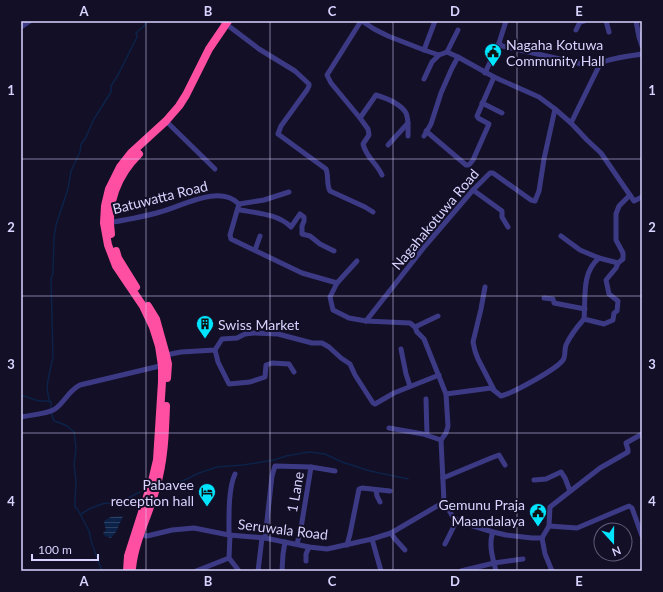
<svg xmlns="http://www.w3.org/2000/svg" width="663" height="592" viewBox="0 0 663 592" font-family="Lato,sans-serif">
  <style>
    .water { fill: url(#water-rules) }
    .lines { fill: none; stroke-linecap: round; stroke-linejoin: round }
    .stream { stroke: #0c2248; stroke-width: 1.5 }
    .minor { stroke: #3d3a85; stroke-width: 5 }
    .highway { stroke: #ff4fa3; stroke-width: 8 }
    .grid { fill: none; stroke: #d9d4ff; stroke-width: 1; stroke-opacity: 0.55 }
    .labels { text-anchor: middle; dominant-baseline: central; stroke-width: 4; stroke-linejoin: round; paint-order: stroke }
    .poi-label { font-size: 14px; fill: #d9d4ff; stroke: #130f26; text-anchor: start }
    .street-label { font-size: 14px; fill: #d9d4ff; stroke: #130f26 }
    .neatline { fill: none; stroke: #d9d4ff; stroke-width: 1.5 }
    .grid-label { font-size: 13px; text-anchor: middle; font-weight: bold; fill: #d9d4ff }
  </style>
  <defs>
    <pattern id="water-rules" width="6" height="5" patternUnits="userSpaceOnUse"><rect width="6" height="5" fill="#0c2248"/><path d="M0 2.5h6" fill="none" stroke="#2f4163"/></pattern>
  </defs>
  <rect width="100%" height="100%" fill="#130f26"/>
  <polygon class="water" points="123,516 116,532 111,538 105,536 103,533 106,530 104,523 105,520 111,517"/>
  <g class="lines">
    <g class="stream">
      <polyline points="21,395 39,401 46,401 51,402 51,409"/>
      <polyline points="51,402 49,400 47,388 48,380 53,357 51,279 53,272 54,238 56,225 68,189 71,171 80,152 81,144 85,139 94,119 111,92 111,86 118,75 137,37 136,33 144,26 147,21"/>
      <polyline points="51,412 54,421 60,423 67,426 74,432 75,439 76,450 74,464 76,481 75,501 75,507 78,510 89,531 92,544 102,571"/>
      <polyline points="174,484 187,479 199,473 217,467 243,465 274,460 286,456 309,452 325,454 342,462 370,471 408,479"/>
      <polyline points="81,514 91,508 105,503 124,505 128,498 140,492"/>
    </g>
    <g class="minor">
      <path d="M222,21L259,49L295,71L309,84V86L307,90L281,126L278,134L326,169C329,176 326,184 330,191L365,207L373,212"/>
      <path d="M361,21L327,75L331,83L360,118L368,129L369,135L363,144C367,159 376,162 382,175"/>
      <polyline points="362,21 374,29 388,36 424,50 439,55 447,52 458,57 494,77 539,97 555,109 571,123 587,140 601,153 634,201 642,197"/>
      <polyline points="606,21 609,32"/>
      <polyline points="636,21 639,37 642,46"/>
      <polyline points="21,27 30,21"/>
      <polyline points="576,30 580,22 584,21"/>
      <polyline points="499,43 502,46 582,64"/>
      <polyline points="424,50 435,21"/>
      <polyline points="447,52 458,30"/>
      <polyline points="485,73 499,43 506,21"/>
      <polyline points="424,79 432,62 439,55"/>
      <polyline points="482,103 502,113"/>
      <path d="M360,118L376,95C386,98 400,103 406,113C409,120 408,128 408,136"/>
      <path d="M571,123L600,64C607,58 632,56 642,54"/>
      <polyline points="169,124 215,169"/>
      <polyline points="426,131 466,165 469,165 473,160 489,124 478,118 477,116 494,77"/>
      <polyline points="424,136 431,124 441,93 452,68 458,57"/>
      <polyline points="388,145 408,123"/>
      <polyline points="473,190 502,211 502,217 508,227"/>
      <polyline points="239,204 264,200 289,192"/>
      <path d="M238,210H240C257,213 278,214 291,227L300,214L304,217V221L302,226V234L310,236L320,244L334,251"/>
      <path d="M108,223C125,220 143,217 160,212C183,206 219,184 239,204L230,235L231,239L302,273L337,283L330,297L333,310L349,318L366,321L410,323L415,327L417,332L424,339L446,394L448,426L446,433L441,440L444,502L453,517L460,522L493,532L506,535L532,538H542"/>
      <polyline points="561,236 580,250 599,258 618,263 623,259 623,253 616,240 616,214 619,206 630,195"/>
      <polyline points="255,250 260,236"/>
      <path d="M599,258C581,273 586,298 584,319L604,324L613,320L614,313L617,311L618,301L609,294L606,280L616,268L618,263"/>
      <polyline points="337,283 357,261"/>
      <polyline points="485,287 481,309 473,342 475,351 478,359 494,390"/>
      <polyline points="544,298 553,299 554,303 585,309"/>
      <polyline points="366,321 425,246 473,190 490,173 493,173 531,200 535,201 539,191 544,159 555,109"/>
      <polyline points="415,327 438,316"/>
      <polyline points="401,349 406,374 410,386"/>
      <polyline points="215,350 218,362 229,384 250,382 265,377 266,365 272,363 289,364 294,372"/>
      <polyline points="166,355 181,352 215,350 222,339 237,338 245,334 254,333 278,334 312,343 322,343 329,347 341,358 350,364 355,375 373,403 375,404 394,393 439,375"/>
      <path d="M446,394L491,388L501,396C513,393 557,369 563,360C566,356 564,350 566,345C570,336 577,327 584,319"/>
      <polyline points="426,399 427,435"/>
      <path d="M21,417C30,415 48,414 55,409C65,402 68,391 80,385L164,365"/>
      <polyline points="389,428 423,434 441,440"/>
      <polyline points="443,478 491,458 499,455 505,465"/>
      <polyline points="534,480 546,479 561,472 565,478 570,491"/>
      <polyline points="376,490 377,496 380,502"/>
      <polyline points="549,526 577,528 629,506 632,508 642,536"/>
      <path d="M493,532C488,544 493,559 496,571"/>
      <polyline points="391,533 395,539 405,550"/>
      <polyline points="138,534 147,536 172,530 194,528 229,535 265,538 309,547 327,549 372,539 391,533 444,502"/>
      <path d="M229,535C229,517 228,489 235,474"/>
      <polyline points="265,538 272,476 275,466 311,467"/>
      <polyline points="542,538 549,526 550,507 600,468 628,452 628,450 626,443 642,434"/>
      <polyline points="542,538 545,554 552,571"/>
      <polyline points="372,539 381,571"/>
      <polyline points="297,544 301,528 311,467 335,471"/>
      <polyline points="445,544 457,520"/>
      <polyline points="347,545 350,534 359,489 362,488 390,491"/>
      <polyline points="229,558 239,571"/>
      <polyline points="306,561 306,554 309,547"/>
      <polyline points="196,571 229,558 230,535"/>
      <polyline points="258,571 262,538"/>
      <polyline points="282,571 283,554 285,542"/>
      <polyline points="461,571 494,563 523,559"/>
    </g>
    <g class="highway">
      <path d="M111,234C106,203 118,175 139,154"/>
      <polyline points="116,251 118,258 136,287"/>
      <polyline points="148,306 156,319 166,355 168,364 167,378"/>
      <path d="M132,568C135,540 149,515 156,488C164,461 165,434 166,406"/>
      <polyline points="127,571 128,556 152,481 157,460 162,382 162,366 159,346 153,327 143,306 116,266 108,245 104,223 105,206 109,189 120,167 131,153 166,121 179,106 186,95 209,49 228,21"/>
    </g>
  </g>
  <path class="grid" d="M146,21V571M270,21V571M393,21V571M517,21V571M21,159H642M21,296H642M21,433H642"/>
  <defs>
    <symbol id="civic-pin" viewBox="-11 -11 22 30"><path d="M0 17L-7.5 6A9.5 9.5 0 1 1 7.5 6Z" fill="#00e5ff" stroke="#130f26"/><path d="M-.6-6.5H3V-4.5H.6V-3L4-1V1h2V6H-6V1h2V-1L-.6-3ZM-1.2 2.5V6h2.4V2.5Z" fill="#111"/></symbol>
    <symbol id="building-pin" viewBox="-11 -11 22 30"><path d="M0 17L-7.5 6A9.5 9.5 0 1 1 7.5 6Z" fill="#00e5ff" stroke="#130f26"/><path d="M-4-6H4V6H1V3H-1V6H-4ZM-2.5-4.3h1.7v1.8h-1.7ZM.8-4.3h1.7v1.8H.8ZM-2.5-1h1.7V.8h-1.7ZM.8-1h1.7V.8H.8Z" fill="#111"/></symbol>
    <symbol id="hotel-pin" viewBox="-11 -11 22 30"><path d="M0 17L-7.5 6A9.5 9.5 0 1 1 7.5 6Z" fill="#00e5ff" stroke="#130f26"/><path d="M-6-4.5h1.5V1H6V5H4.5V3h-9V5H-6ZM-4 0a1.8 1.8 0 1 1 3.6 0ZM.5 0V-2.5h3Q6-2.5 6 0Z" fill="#111"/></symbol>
  </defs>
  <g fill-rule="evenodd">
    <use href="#civic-pin" x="483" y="42" width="20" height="27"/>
    <use href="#building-pin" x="195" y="314" width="20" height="27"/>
    <use href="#hotel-pin" x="197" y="482" width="20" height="27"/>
    <use href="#civic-pin" x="528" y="502" width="20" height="27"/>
  </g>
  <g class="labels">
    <g class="poi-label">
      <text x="506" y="44">Nagaha Kotuwa<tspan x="506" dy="16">Community Hall</tspan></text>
      <text x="218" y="324">Swiss Market</text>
      <text x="194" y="484" text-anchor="end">Pabavee<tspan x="194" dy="16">reception hall</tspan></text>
      <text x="525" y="504" text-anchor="end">Gemunu Praja<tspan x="525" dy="16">Maandalaya</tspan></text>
    </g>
    <g class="street-label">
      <text transform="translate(160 197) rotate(-14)">Batuwatta Road</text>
      <text transform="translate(435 219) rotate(-50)">Nagahakotuwa Road</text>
      <text transform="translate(295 492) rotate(-80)">1 Lane</text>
      <text transform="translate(283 529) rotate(7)">Seruwala Road</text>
    </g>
  </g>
  <rect width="663" height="592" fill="none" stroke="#130f26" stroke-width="44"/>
  <g transform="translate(613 542) rotate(159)"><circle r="19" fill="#130f26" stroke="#625e7d"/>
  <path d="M0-3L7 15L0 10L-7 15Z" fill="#00e5ff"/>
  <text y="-6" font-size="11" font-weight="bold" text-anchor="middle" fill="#d9d4ff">N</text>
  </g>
  <path d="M32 554v6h66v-6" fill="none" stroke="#d9d4ff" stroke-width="2"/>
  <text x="38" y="554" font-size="12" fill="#d9d4ff" stroke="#130f26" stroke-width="3" paint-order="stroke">100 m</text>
  <rect x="22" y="22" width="619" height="548" class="neatline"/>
  <g class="grid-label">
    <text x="84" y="16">A</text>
    <text x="208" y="16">B</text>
    <text x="332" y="16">C</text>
    <text x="455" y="16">D</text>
    <text x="579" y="16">E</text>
    <text x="11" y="95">1</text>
    <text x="652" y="95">1</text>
    <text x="11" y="232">2</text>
    <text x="652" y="232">2</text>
    <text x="11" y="369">3</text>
    <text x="652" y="369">3</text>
    <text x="11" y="506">4</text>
    <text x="652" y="506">4</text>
    <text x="84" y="586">A</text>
    <text x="208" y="586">B</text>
    <text x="332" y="586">C</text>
    <text x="455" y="586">D</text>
    <text x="579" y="586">E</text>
  </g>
</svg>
